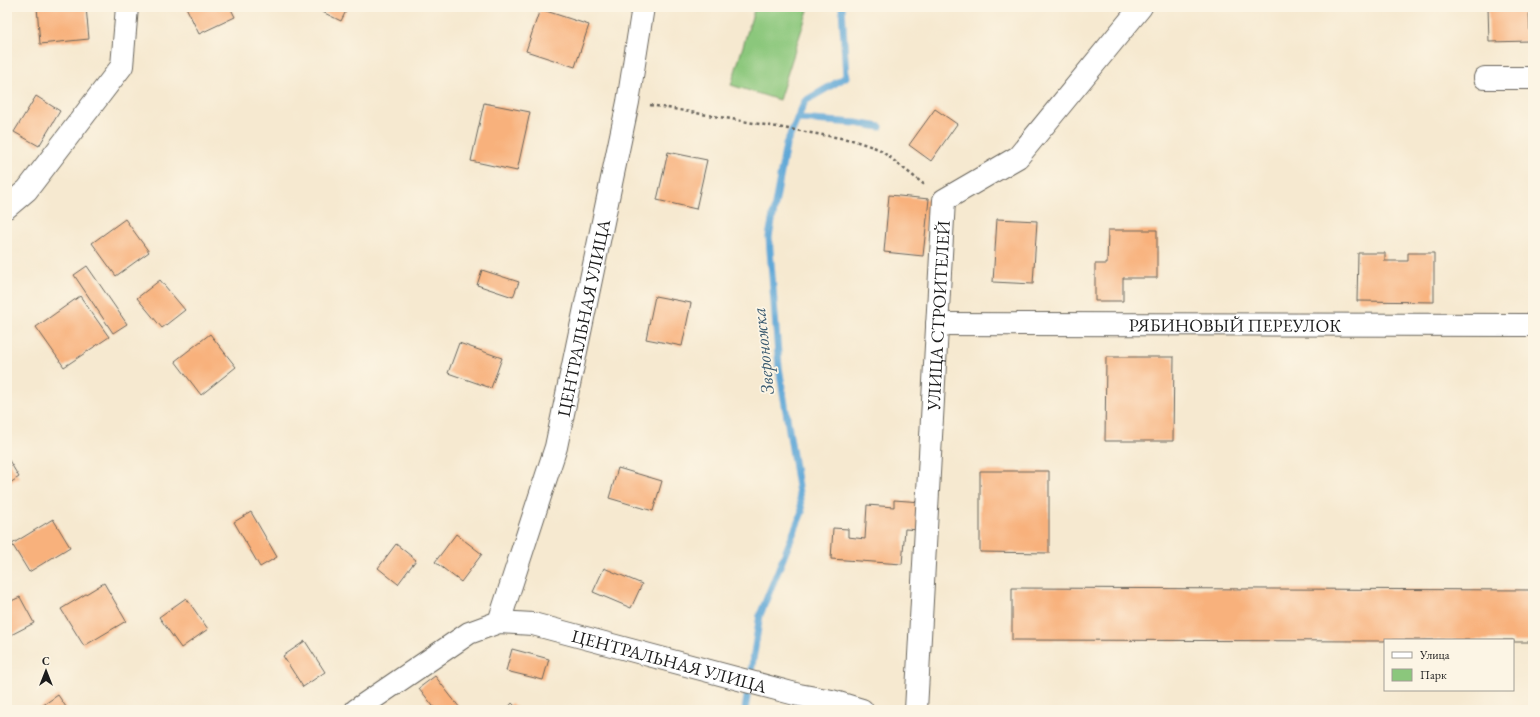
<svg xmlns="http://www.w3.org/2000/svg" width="1540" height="717" viewBox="0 0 1540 717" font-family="'EB Garamond',serif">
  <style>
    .green { fill: #8bc77c; stroke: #54724c }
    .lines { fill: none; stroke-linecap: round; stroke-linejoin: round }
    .stream { stroke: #61a8d7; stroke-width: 7 }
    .building { fill: #f8b17c }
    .minor-casing { stroke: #68645b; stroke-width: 24 }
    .path { stroke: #68645b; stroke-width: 2.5; stroke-dasharray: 3 3; stroke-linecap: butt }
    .minor { stroke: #fff; stroke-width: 22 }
    .labels { text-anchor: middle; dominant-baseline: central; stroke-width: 3.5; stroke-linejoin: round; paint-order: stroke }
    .street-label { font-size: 18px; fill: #1c1c1c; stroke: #fcf5e5 }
    .water-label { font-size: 19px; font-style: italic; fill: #3b5b70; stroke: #fcf5e5 }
  </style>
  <rect width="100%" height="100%" fill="#fcf5e5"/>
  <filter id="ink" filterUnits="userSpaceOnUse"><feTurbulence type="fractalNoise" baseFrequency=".025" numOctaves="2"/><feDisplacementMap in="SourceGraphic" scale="8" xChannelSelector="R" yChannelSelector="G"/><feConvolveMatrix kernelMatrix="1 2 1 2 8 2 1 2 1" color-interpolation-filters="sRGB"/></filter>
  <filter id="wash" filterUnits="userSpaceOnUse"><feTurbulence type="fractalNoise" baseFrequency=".012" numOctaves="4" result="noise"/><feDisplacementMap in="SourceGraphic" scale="16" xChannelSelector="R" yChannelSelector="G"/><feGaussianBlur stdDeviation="0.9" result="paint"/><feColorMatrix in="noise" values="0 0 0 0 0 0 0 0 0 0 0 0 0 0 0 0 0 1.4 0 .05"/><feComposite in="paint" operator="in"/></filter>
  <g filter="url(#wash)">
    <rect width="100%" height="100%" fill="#f6e9d0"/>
    <polygon class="green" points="755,7 809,7 779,100 731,85"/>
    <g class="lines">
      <g class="stream">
        <polyline points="797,119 856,123 880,127"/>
        <polyline points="745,710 760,615 802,512 779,367 769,237 786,145 805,101 846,77 842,7"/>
      </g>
    </g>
    <g id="blocks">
      <g class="building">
        <polygon points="37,7 86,7 89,39 40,44"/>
        <polygon points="186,7 230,7 235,17 199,34"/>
        <polygon points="312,7 348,7 341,21"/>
        <polygon points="1488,7 1529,7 1530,41 1489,42"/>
        <polygon points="540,9 589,25 575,67 526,51"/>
        <polygon points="36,96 60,111 39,146 14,132"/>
        <polygon points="484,103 530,112 517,171 471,161"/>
        <polygon points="935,109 957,124 931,161 909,145"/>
        <polygon points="668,152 707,160 696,209 657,200"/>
        <polygon points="889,195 929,199 923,256 884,252"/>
        <polygon points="125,219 149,252 116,276 92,243"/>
        <polygon points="997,219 1037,221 1033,284 993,282"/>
        <polygon points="1108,230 1157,230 1157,278 1123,278 1123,301 1095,301 1095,264 1107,264"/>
        <polygon points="1358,253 1385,253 1385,261 1408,261 1408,253 1434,253 1434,302 1357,301"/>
        <polygon points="87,266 127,324 113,333 74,275"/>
        <polygon points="482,270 519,282 513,297 477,285"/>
        <polygon points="160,280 185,310 162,328 137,298"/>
        <polygon points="80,296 109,337 64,367 36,327"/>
        <polygon points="655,296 691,303 682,346 646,339"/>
        <polygon points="210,334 236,367 201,395 175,361"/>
        <polygon points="459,343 502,358 491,388 448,373"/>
        <polygon points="1106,357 1174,357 1173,441 1105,441"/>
        <polygon points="7,457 19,477 7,485"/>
        <polygon points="618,468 662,481 653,511 609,498"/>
        <polygon points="980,471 1049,471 1049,553 980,552"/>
        <polygon points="894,500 922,502 920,530 905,529 902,564 831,559 833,528 848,529 848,537 865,539 867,505 894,507"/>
        <polygon points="251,512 277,557 260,567 234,522"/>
        <polygon points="53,519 70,547 29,572 12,544"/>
        <polygon points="456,534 482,554 461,582 435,562"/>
        <polygon points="396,544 416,560 398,584 378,568"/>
        <polygon points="604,568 642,584 631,608 593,592"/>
        <polygon points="104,583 126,621 84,646 61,609"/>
        <polygon points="1012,588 1533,590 1533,642 1513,642 1513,640 1385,640 1385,641 1012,640"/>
        <polygon points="20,597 34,623 7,637 7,603"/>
        <polygon points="186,598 208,629 181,648 159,617"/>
        <polygon points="305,641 325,672 303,687 283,656"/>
        <polygon points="512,649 549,659 543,680 506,671"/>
        <polygon points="435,676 460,708 458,710 436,710 419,688"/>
        <polygon points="58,695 68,710 36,710"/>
        <polygon points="512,703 519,710 506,710"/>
      </g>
    </g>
  </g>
  <g filter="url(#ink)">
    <use href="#blocks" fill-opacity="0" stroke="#68645b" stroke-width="1"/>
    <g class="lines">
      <defs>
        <g id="minor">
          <polyline points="1485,78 1533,78"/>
          <polyline points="7,207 27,190 122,66 127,7"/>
          <path id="s1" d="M937,324L1533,325"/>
          <path id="s2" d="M499,622L556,447L628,102L643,7"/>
          <path id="s3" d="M356,710L469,633L499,622L533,624L799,695L832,701L862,710"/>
          <path id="s4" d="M916,710L944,200L1018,157L1141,7"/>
        </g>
      </defs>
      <use href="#minor" class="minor-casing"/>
      <polyline class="path" points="650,105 852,140 879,149 926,186"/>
      <use href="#minor" class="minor"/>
    </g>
  </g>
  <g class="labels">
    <g class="street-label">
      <text stroke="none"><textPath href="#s4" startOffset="395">УЛИЦА СТРОИТЕЛЕЙ</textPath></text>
      <text stroke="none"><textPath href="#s2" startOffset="316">ЦЕНТРАЛЬНАЯ УЛИЦА</textPath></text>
      <text stroke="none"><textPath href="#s1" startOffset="298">РЯБИНОВЫЙ ПЕРЕУЛОК</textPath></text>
      <text stroke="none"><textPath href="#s3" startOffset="344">ЦЕНТРАЛЬНАЯ УЛИЦА</textPath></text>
    </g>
    <g class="water-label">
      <text transform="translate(763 351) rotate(-96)">Звероножка</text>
    </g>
  </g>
  <rect width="1540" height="717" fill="none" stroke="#fcf5e5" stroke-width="24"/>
  <rect x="1384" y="639" width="130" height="52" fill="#fcf5e5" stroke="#a29e95"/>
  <rect x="1392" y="652" width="20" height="6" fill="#ffffff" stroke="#a29e95"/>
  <text x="1420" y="659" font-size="12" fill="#1c1c1c">Улица</text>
  <rect x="1392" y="669" width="20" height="12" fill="#8bc77c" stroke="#a29e95"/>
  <text x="1420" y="679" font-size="12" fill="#1c1c1c">Парк</text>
  <g transform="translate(46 671)" stroke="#fcf5e5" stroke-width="3" paint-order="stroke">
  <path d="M0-3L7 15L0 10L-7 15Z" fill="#1c1c1c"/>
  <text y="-6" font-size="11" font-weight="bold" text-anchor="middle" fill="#1c1c1c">С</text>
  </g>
</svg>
